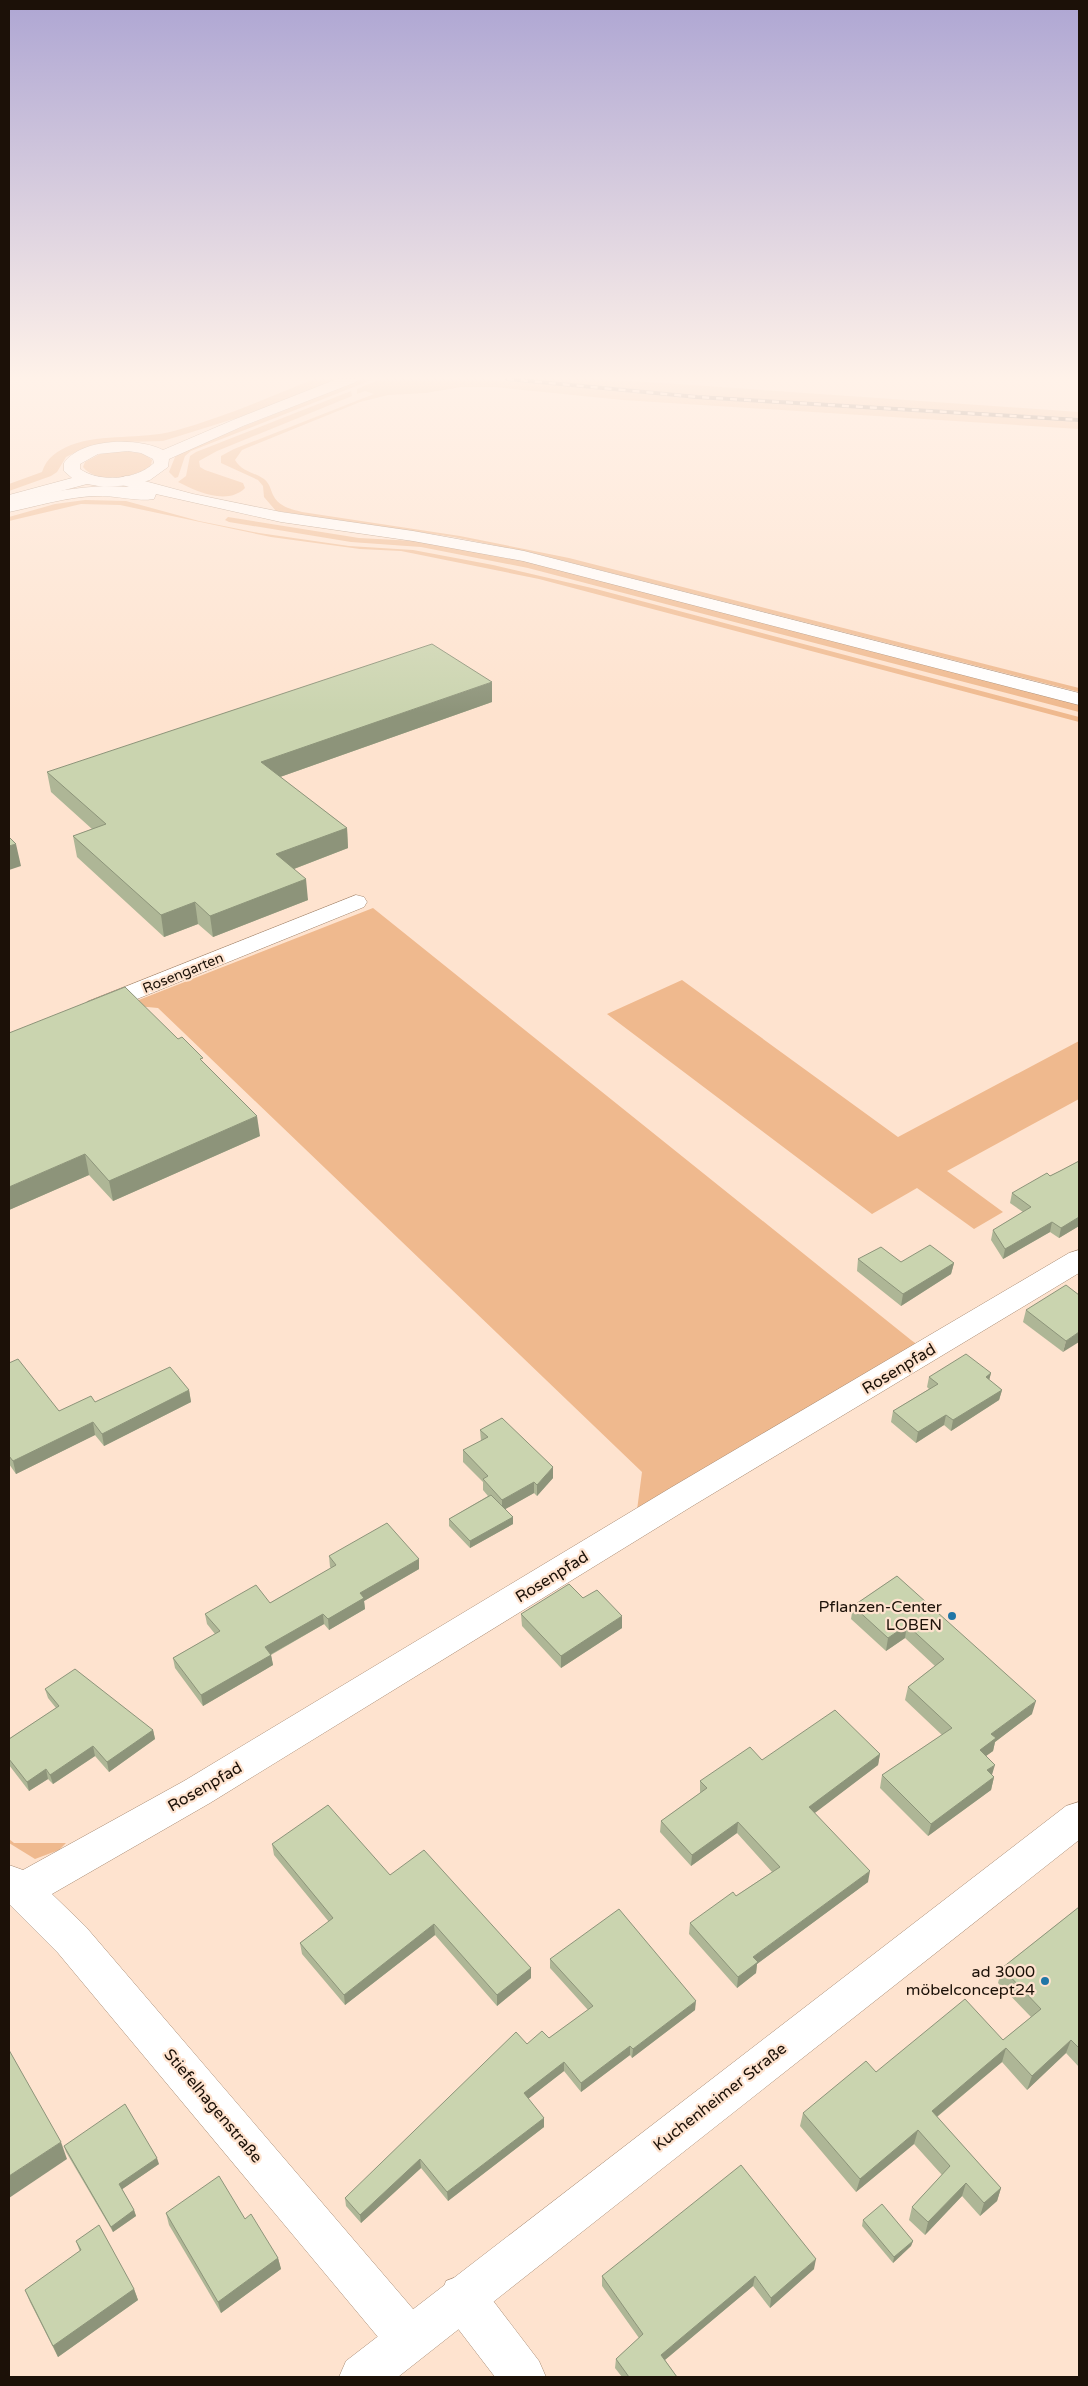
<svg xmlns="http://www.w3.org/2000/svg" width="1088" height="2386" viewBox="0 0 1088 2386" font-family="'Varela Round',sans-serif">
  <style>
    .green { fill: #efb98e }
    .lines { fill: none; stroke-linecap: round; stroke-linejoin: round }
    .minor-casing { stroke: #a78971; stroke-width: 1 }
    .major-casing { stroke: #a78971; stroke-width: 1 }
    .minor { fill: #fff; fill-rule: evenodd }
    .major { fill: #fff; fill-rule: evenodd }
    .rail-casing { stroke: #605044; stroke-width: 4 }
    .rail { stroke: #fee3cf; stroke-width: 2.5; stroke-dasharray: 7; stroke-linecap: butt }
    .wall { fill: #aeb696 }
    .shaded-wall { fill: #8d947a }
    .building { fill: #cad4af; stroke: #8d947a }
    .poi-dot { fill: #2176a6; stroke: #fee3cf; stroke-width: 2 }
    .labels { text-anchor: middle; dominant-baseline: central; stroke-width: 4.5; stroke-linejoin: round; paint-order: stroke }
    .street-label { font-size: 14px; fill: #1c1108; stroke: #fee3cf }
    .near-street-label { font-size: 16px; fill: #1c1108; stroke: #fee3cf }
    .near-poi-label { font-size: 16px; fill: #1c1108; stroke: #fee3cf; text-anchor: end }
  </style>
  <rect width="100%" height="100%" fill="#fee3cf"/>
  <g class="green">
    <path d="M314,379H339L240,417L163,441L124,442L82,449L66,457L57,472L51,476L9,491V484L42,472C47,457 57,451 71,445C104,433 140,440 174,431C221,418 268,398 314,379Z"/>
    <polygon points="363,379 374,379 191,451 185,456 178,477 175,478 169,472 175,457 184,450"/>
    <path d="M381,379H489L685,398L1079,422V429L623,400L494,387H461L426,393L388,395L360,402L249,447L242,450L235,460C242,472 254,472 264,479C270,484 270,488 273,495C279,507 291,509 302,512L460,536L569,558L1079,688V692L529,552L453,537L276,511L264,497L263,486L258,480L221,463V456L234,449L374,394L365,391L357,394V389Z"/>
    <polygon points="525,379 604,379 1079,412 1079,418 729,398"/>
    <path d="M351,391L352,396L217,451L199,461L200,467L205,470L243,483L245,488C227,506 196,491 178,482L186,476L190,456L196,452Z"/>
    <path d="M124,451L144,454L152,460L151,465C136,478 97,485 83,467L85,462L102,453Z"/>
    <polygon points="85,500 126,501 199,521 259,533 349,546 413,550 493,565 596,589 1079,717 1079,722 539,579 401,551 360,549 271,537 120,505 81,504 9,521 9,517 55,504"/>
    <polygon points="228,517 359,538 415,541 524,561 1079,705 1079,712 528,568 421,547 351,542 229,522 225,520"/>
    <polygon points="373,908 911,1340 922,1348 637,1510 642,1472 158,1008 126,1005"/>
    <polygon points="682,980 898,1137 1079,1041 1079,1099 947,1171 1003,1212 974,1229 917,1188 872,1214 607,1014"/>
    <polygon points="9,1839 14,1843 66,1843 59,1850 35,1859 9,1843"/>
  </g>
  <g class="lines">
    <defs>
      <g id="minor">
        <path d="M337,379H358L356,382L243,426L169,459L168,467L150,480L132,485L104,487L87,484L9,505V495L72,478L64,471V463C81,438 138,437 163,450L233,420ZM128,451L141,453L153,459L154,463C136,480 100,483 80,469V464L98,454Z"/>
        <polygon points="356,895 364,897 367,902 364,907 105,1012 96,1014 87,1012 84,1007 87,1002"/>
        <polygon points="1079,1250 1079,1273 694,1505 210,1803 52,1894 86,1927 425,2323 432,2339 425,2355 409,2362 393,2355 58,1953 9,1904 9,1865 23,1870 184,1781 672,1487 1069,1253"/>
        <polygon points="462,2275 478,2281 539,2361 546,2377 495,2377 446,2313 440,2297 446,2281"/>
      </g>
      <g id="major">
        <path d="M126,476L193,494L281,512L413,531L524,551L1079,693V705L523,561L413,541L281,522L156,494L154,499C140,502 113,495 96,496C66,497 38,506 9,512V502C49,492 87,484 129,487L120,484L118,481L120,478Z"/>
        <polygon points="1079,1802 1079,1840 398,2377 339,2377 346,2361 1066,1806"/>
      </g>
    </defs>
    <use href="#minor" class="minor-casing"/>
    <use href="#major" class="major-casing"/>
    <use href="#minor" class="minor"/>
    <use href="#major" class="major"/>
    <defs>
      <polyline id="rail" points="507,379 697,397 1079,420"/>
    </defs>
    <use href="#rail" class="rail-casing"/>
    <use href="#rail" class="rail"/>
  </g>
  <g class="wall">
    <polygon points="492,702 280,777 347,828 348,848 294,869 308,900 213,937 198,924 164,937 77,857 73,836 92,829 51,792 47,772"/>
    <polygon points="204,1064 260,1136 113,1201 89,1175 9,1210"/>
    <polygon points="1079,1161 1079,1226 1059,1238 1050,1232 1003,1259 991,1240 993,1230 1023,1212 1010,1203 1012,1193 1060,1171"/>
    <polygon points="858,1259 901,1262 954,1263 951,1274 901,1306 857,1271"/>
    <polygon points="1079,1295 1063,1352 1023,1322 1026,1310"/>
    <polygon points="9,1363 59,1411 95,1402 189,1390 191,1402 104,1446 95,1435 16,1474 9,1464"/>
    <polygon points="991,1373 989,1380 1002,1390 999,1400 951,1431 944,1425 916,1443 891,1422 893,1411 929,1389 927,1387 929,1377"/>
    <polygon points="480,1430 553,1478 537,1496 534,1493 505,1509 513,1517 513,1524 470,1548 449,1526 449,1519 488,1496 483,1490 483,1482 463,1462 463,1450 481,1441"/>
    <polygon points="329,1556 419,1569 364,1601 365,1609 329,1630 324,1624 271,1655 273,1665 203,1706 175,1668 173,1658 215,1634 207,1624 205,1614 270,1603 331,1568 330,1567"/>
    <polygon points="897,1576 1032,1714 995,1742 993,1751 986,1756 992,1775 994,1777 991,1790 928,1836 880,1788 882,1775 942,1735 905,1700 908,1687 935,1666 905,1638 886,1651 851,1619 853,1606"/>
    <polygon points="583,1598 622,1628 561,1668 522,1626 521,1614"/>
    <polygon points="45,1689 153,1730 155,1739 109,1772 95,1756 53,1784 48,1779 29,1791 9,1765 9,1739 56,1708 48,1698"/>
    <polygon points="880,1754 878,1765 814,1813 868,1882 757,1964 756,1973 737,1988 689,1934 690,1923 736,1896 772,1872 737,1833 691,1866 660,1832 661,1821 700,1793 700,1781"/>
    <polygon points="272,1844 390,1875 531,1968 531,1978 497,2006 435,1935 345,2005 302,1954 300,1943 329,1922 274,1855"/>
    <polygon points="1079,1907 1079,2067 1066,2053 1027,2090 1002,2062 937,2117 1001,2188 997,2201 980,2216 962,2196 925,2235 909,2220 912,2207 942,2175 914,2144 856,2192 800,2126 803,2113 876,2072 1003,2040 1031,2017 998,1983 1002,1968"/>
    <polygon points="550,1959 695,2010 632,2058 630,2055 581,2092 564,2071 528,2099 544,2127 448,2201 421,2168 361,2223 346,2206 345,2198 527,2044 549,2038 588,2010 550,1968"/>
    <polygon points="64,2146 159,2164 122,2189 134,2210 136,2216 113,2232 66,2152"/>
    <polygon points="166,2213 245,2219 278,2258 281,2269 221,2313 169,2225"/>
    <polygon points="863,2220 913,2241 911,2246 893,2263 862,2226"/>
    <polygon points="76,2241 134,2289 138,2300 58,2357 30,2302 25,2290 80,2252"/>
    <polygon points="814,2269 770,2308 753,2286 665,2360 677,2377 622,2377 615,2368 616,2359 639,2338 602,2286 602,2276"/>
  </g>
  <g class="shaded-wall">
    <polygon points="492,682 492,702 263,783 261,762"/>
    <polygon points="347,828 348,848 278,875 276,854"/>
    <polygon points="16,844 21,866 9,870 9,846"/>
    <polygon points="306,879 308,900 213,937 210,916"/>
    <polygon points="195,902 198,924 164,937 161,915"/>
    <polygon points="257,1116 260,1136 113,1201 109,1181"/>
    <polygon points="85,1154 89,1175 9,1210 9,1187"/>
    <polygon points="1079,1217 1079,1226 1059,1238 1061,1228"/>
    <polygon points="1052,1222 1050,1232 1003,1259 1005,1249"/>
    <polygon points="954,1263 951,1274 901,1306 903,1294"/>
    <polygon points="1079,1332 1079,1342 1063,1352 1066,1341"/>
    <polygon points="991,1373 988,1384 986,1377"/>
    <polygon points="189,1390 191,1402 104,1446 102,1434"/>
    <polygon points="1002,1390 999,1400 951,1431 953,1420"/>
    <polygon points="946,1415 944,1425 916,1443 918,1432"/>
    <polygon points="93,1422 95,1435 16,1474 13,1461"/>
    <polygon points="553,1467 553,1478 537,1496 537,1485"/>
    <polygon points="534,1482 534,1493 502,1511 502,1500"/>
    <polygon points="513,1517 513,1524 470,1548 470,1541"/>
    <polygon points="419,1559 419,1569 364,1601 365,1609 329,1630 328,1619 360,1593"/>
    <polygon points="323,1614 324,1624 266,1657 265,1647"/>
    <polygon points="622,1616 622,1628 561,1668 561,1656"/>
    <polygon points="907,1625 905,1638 886,1651 888,1638"/>
    <polygon points="271,1655 273,1665 203,1706 201,1695"/>
    <polygon points="1036,1701 1032,1714 995,1742 993,1751 976,1763 980,1750 991,1734"/>
    <polygon points="153,1730 155,1739 109,1772 107,1762"/>
    <polygon points="93,1746 95,1756 53,1784 50,1775"/>
    <polygon points="880,1754 878,1765 807,1819 809,1807"/>
    <polygon points="995,1765 991,1778 987,1770"/>
    <polygon points="46,1769 48,1779 29,1791 27,1782"/>
    <polygon points="994,1777 991,1790 928,1836 931,1824"/>
    <polygon points="738,1822 737,1833 691,1866 692,1855"/>
    <polygon points="870,1871 868,1882 757,1964 756,1973 737,1988 738,1977 753,1957"/>
    <polygon points="434,1924 435,1935 345,2005 344,1995"/>
    <polygon points="531,1968 531,1978 497,2006 497,1995"/>
    <polygon points="696,2001 695,2010 632,2058 633,2049"/>
    <polygon points="1071,2040 1066,2053 1027,2090 1032,2076"/>
    <polygon points="630,2046 630,2055 581,2092 581,2083"/>
    <polygon points="1006,2048 1002,2062 928,2124 932,2111"/>
    <polygon points="564,2062 564,2071 524,2102 524,2093"/>
    <polygon points="544,2118 544,2127 448,2201 447,2192"/>
    <polygon points="918,2130 914,2144 856,2192 860,2179"/>
    <polygon points="61,2142 67,2159 9,2198 9,2176"/>
    <polygon points="157,2158 159,2164 121,2190 119,2184"/>
    <polygon points="420,2159 421,2168 361,2223 360,2215"/>
    <polygon points="966,2183 962,2196 925,2235 928,2222"/>
    <polygon points="1001,2188 997,2201 980,2216 984,2203"/>
    <polygon points="134,2210 136,2216 113,2232 111,2227"/>
    <polygon points="913,2241 911,2246 893,2263 894,2257"/>
    <polygon points="278,2258 281,2269 221,2313 218,2302"/>
    <polygon points="816,2259 814,2269 770,2308 771,2298"/>
    <polygon points="755,2276 753,2286 660,2364 661,2355"/>
    <polygon points="134,2289 138,2300 58,2357 53,2346"/>
  </g>
  <g class="building">
    <polygon points="432,644 492,682 261,762 347,828 276,854 306,879 210,916 195,902 161,915 73,836 106,824 47,772"/>
    <polygon points="9,837 16,844 9,846"/>
    <polygon points="125,987 178,1039 182,1037 203,1058 200,1059 257,1116 109,1181 85,1154 9,1187 9,1033"/>
    <polygon points="1079,1161 1079,1217 1061,1228 1052,1222 1005,1249 993,1230 1031,1207 1012,1193 1047,1173 1050,1176 1060,1171"/>
    <polygon points="930,1245 954,1263 903,1294 858,1259 881,1247 901,1262"/>
    <polygon points="1066,1285 1079,1295 1079,1332 1066,1341 1026,1310"/>
    <polygon points="966,1354 991,1373 986,1377 1002,1390 953,1420 946,1415 918,1432 893,1411 938,1384 929,1377"/>
    <polygon points="18,1359 59,1411 91,1396 95,1402 170,1367 189,1390 102,1434 93,1422 13,1461 9,1456 9,1363"/>
    <polygon points="502,1418 553,1467 537,1485 534,1482 502,1500 483,1479 488,1476 463,1450 488,1437 480,1430"/>
    <polygon points="491,1495 513,1517 470,1541 449,1519"/>
    <polygon points="387,1523 419,1559 360,1593 364,1598 328,1619 323,1614 265,1647 271,1655 201,1695 173,1658 220,1631 205,1614 256,1585 270,1603 336,1565 329,1556"/>
    <polygon points="897,1576 1036,1701 991,1734 996,1738 980,1750 995,1765 987,1770 994,1777 931,1824 882,1775 952,1728 908,1687 944,1659 907,1625 888,1638 853,1606"/>
    <polygon points="569,1584 583,1598 597,1590 622,1616 561,1656 521,1614"/>
    <polygon points="75,1669 153,1730 107,1762 93,1746 50,1775 46,1769 27,1782 9,1759 9,1739 59,1706 45,1689"/>
    <polygon points="835,1710 880,1754 809,1807 870,1871 753,1957 758,1962 738,1977 690,1923 733,1892 736,1896 780,1867 738,1822 692,1855 661,1821 707,1788 700,1781 750,1747 762,1760"/>
    <polygon points="328,1805 390,1875 424,1850 531,1968 497,1995 434,1924 344,1995 300,1943 333,1918 272,1844"/>
    <polygon points="1079,1907 1079,2048 1071,2040 1032,2076 1006,2048 932,2111 1001,2188 984,2203 966,2183 928,2222 912,2207 950,2166 918,2130 860,2179 803,2113 866,2061 876,2072 965,1999 1003,2040 1041,2009 1002,1968"/>
    <polygon points="619,1909 696,2001 633,2049 630,2046 581,2083 564,2062 524,2093 544,2118 447,2192 420,2159 360,2215 345,2198 516,2032 527,2044 542,2031 549,2038 593,2006 550,1959"/>
    <polygon points="9,2050 61,2142 9,2176"/>
    <polygon points="125,2104 157,2158 119,2184 134,2210 111,2227 64,2146"/>
    <polygon points="741,2165 816,2259 771,2298 755,2276 661,2355 677,2377 629,2377 616,2359 643,2334 602,2276"/>
    <polygon points="219,2176 245,2219 251,2214 278,2258 218,2302 166,2213"/>
    <polygon points="882,2204 913,2241 894,2257 863,2220"/>
    <polygon points="99,2225 134,2289 53,2346 25,2290 81,2250 76,2241"/>
  </g>
  <linearGradient id="sky" x2="0" y2="1"><stop stop-color="#aea6d3"/><stop offset="0.53" stop-color="#fff2e9"/><stop offset="1" stop-color="#fff2e9" stop-opacity="0"/></linearGradient>
  <rect width="1088" height="713" fill="url(#sky)"/>
  <g class="poi-dot">
    <circle cx="952" cy="1616" r="5"/>
    <circle cx="1045" cy="1981" r="5"/>
  </g>
  <g class="labels">
    <g class="street-label">
      <text transform="translate(183 973) rotate(-22)">Rosengarten</text>
    </g>
    <g class="near-street-label">
      <text transform="translate(899 1369) rotate(-31)">Rosenpfad</text>
      <text transform="translate(552 1577) rotate(-32)">Rosenpfad</text>
      <text transform="translate(205 1787) rotate(-30)">Rosenpfad</text>
      <text transform="translate(720 2097) rotate(-38)">Kuchenheimer Straße</text>
      <text transform="translate(213 2106) rotate(50)">Stiefelhagenstraße</text>
    </g>
    <g class="near-poi-label">
      <text x="942" y="1607">Pflanzen-Center<tspan x="942" dy="18">LOBEN</tspan></text>
      <text x="1035" y="1972">ad 3000<tspan x="1035" dy="18">möbelconcept24</tspan></text>
    </g>
  </g>
  <rect width="1088" height="2386" fill="none" stroke="#1c1108" stroke-width="20"/>
</svg>
